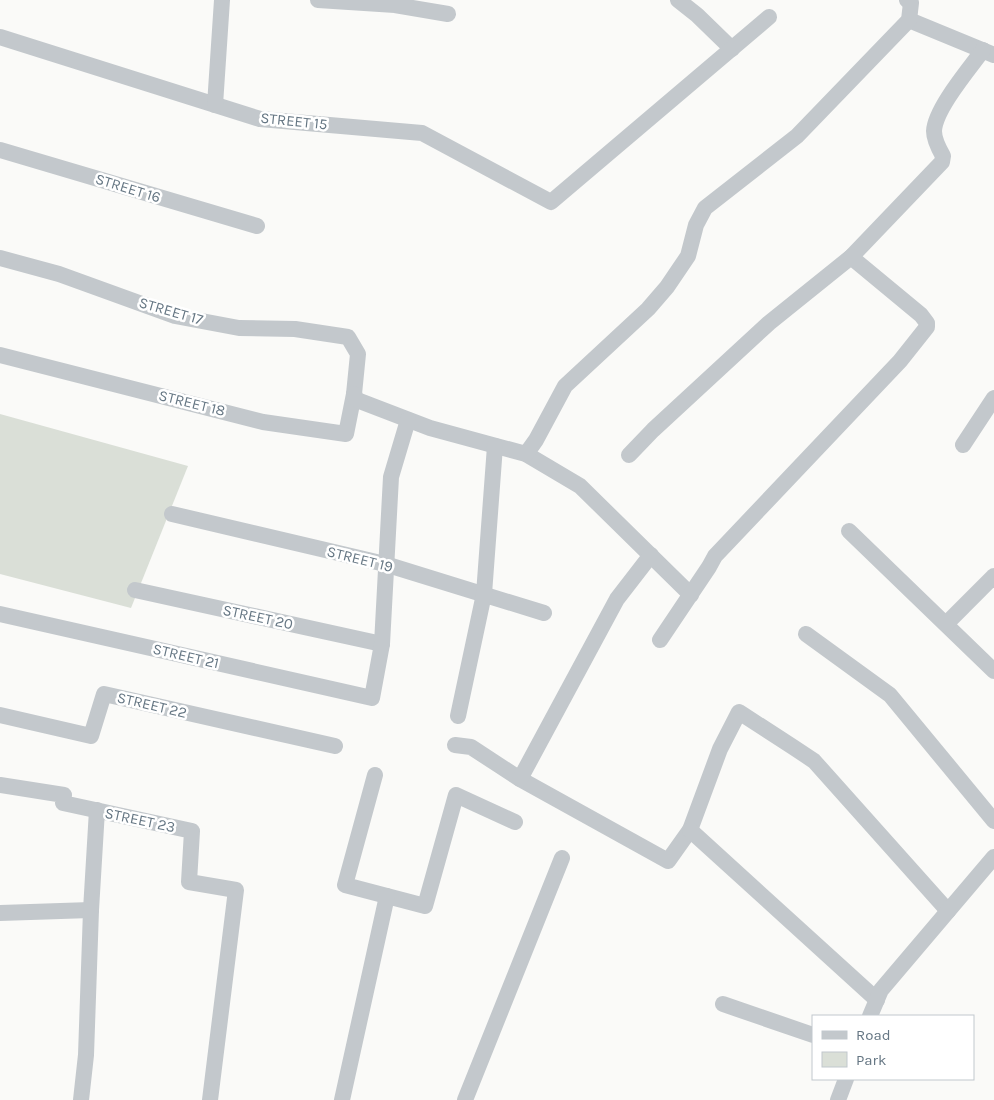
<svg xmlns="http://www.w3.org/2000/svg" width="994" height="1100" viewBox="0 0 994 1100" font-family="Karla,sans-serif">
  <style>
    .green { fill: #dadfd7 }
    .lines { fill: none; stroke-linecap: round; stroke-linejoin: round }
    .minor { stroke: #c3c8cc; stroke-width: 16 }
    .labels { text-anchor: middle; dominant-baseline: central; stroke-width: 5; stroke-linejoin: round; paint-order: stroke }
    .street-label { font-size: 15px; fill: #657683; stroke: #fff }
  </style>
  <rect width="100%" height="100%" fill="#fafaf8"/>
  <polygon class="green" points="0,414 188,466 131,608 0,574"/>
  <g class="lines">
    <g class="minor">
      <polyline points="318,0 395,5 448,14"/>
      <polyline points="678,0 697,15 732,49"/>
      <polyline points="909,20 994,55"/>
      <polyline points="0,37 260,119 422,133 551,202 769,17"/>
      <polyline points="215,105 222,0"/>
      <polyline points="0,150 257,226"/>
      <polyline points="0,258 59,274 175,316 239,328 295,329 348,337 358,354 354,394 346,434 263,422 0,355"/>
      <polyline points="354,394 357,400 430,428 526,454 580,486 691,595"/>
      <polyline points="963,445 994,398"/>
      <polyline points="526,454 536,440 565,386 648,309 667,287 688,256 696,225 705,208 797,136 909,20 911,3 907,0"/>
      <path d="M629,455L653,430L769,323L851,257L942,162L943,156C939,149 934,140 934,131C935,109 969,69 983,50"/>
      <polyline points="172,514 385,564 544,613"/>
      <polyline points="849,531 994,671"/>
      <polyline points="135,590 382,644"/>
      <polyline points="0,614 372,698 382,644 391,477 408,420"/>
      <polyline points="946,624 994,576"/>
      <polyline points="806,634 890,695 994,821"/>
      <polyline points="660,640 709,567 715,556 900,361 927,327 927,323 921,315 851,257"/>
      <polyline points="0,715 91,736 104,694 335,746"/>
      <polyline points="458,716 484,594 495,446"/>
      <polyline points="455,745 471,747 520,779 668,861 690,830 720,749 739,712 793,747 814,761 948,911"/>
      <polyline points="375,775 345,885 425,906 456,795 515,822"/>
      <polyline points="520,779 617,599 651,555"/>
      <polyline points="0,785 64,795 63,803 192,831 189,882 236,890 210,1100"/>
      <polyline points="690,830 877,1000"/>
      <polyline points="0,913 91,910"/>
      <polyline points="723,1004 813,1035"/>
      <polyline points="870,1016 881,990 994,857"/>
      <polyline points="81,1100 86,1055 91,910 97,810"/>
      <polyline points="342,1100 387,896"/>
      <polyline points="465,1100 562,858"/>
      <polyline points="838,1100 846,1079"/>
    </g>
  </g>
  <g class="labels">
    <g class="street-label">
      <text transform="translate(294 121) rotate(6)">STREET 15</text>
      <text transform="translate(128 188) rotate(17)">STREET 16</text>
      <text transform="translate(171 311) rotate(16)">STREET 17</text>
      <text transform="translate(192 403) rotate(14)">STREET 18</text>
      <text transform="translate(360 559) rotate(14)">STREET 19</text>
      <text transform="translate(258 617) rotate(12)">STREET 20</text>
      <text transform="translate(186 656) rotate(13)">STREET 21</text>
      <text transform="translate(152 705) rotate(13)">STREET 22</text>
      <text transform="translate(140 820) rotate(12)">STREET 23</text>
    </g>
  </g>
  <rect x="812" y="1015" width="162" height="65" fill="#ffffff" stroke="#c1c8cd"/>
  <rect x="822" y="1031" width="25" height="8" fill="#c3c8cc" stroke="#c1c8cd"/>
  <text x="856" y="1040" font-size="15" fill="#657683">Road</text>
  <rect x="822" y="1052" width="25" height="15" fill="#dadfd7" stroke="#c1c8cd"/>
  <text x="856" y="1065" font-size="15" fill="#657683">Park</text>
</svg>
